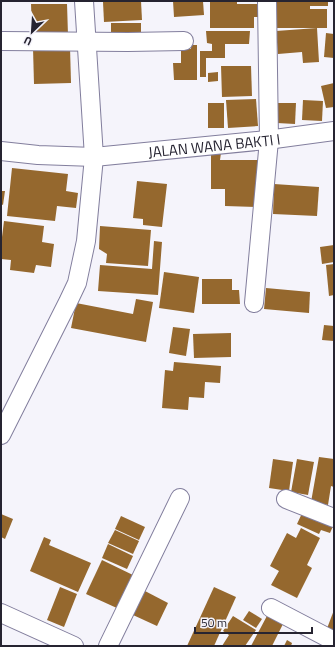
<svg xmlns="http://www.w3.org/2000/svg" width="335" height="647" viewBox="0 0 335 647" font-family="'Titillium Web',sans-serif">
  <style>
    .building { fill: #95682e }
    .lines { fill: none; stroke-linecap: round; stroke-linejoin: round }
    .minor-casing { stroke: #827e9d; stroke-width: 20 }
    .minor { stroke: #fff; stroke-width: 18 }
    .labels { text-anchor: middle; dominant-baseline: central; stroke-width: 4; stroke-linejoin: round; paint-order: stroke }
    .street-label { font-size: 15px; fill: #262431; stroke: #f5f4fb }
  </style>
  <rect width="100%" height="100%" fill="#f5f4fb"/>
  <g class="building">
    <polygon points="141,1 142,20 104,22 103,2"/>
    <polygon points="173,1 203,1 204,15 174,17"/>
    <polygon points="210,1 237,1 237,4 260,4 260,17 254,17 254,28 210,28"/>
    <polygon points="272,1 328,1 328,6 310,6 310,9 327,9 327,28 274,28"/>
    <polygon points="31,4 67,4 68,35 32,35"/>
    <rect x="111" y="23" width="30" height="9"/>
    <polygon points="317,28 319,62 303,63 302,52 278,54 276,31"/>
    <polygon points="206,31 250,31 249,44 225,44 225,58 206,58 206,77 200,77 200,51 212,51 212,44 207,43"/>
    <polygon points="326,33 334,34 334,58 324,57"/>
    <polygon points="191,45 197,45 197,80 174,80 173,63 181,63 181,49 191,49"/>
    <polygon points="70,47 71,83 34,84 33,48"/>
    <polygon points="221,66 251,66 252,96 222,97"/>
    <polygon points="218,72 218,81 208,82 208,73"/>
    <polygon points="334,83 334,107 326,108 321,86"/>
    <polygon points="256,99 258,126 228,128 226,100"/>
    <polygon points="303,100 323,101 322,121 302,120"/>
    <rect x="208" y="103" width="16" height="25"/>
    <polygon points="277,103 296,103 295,124 277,123"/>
    <polygon points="211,153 221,153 220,160 258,160 257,207 225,206 225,189 211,189"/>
    <polygon points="12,168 68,174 66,191 78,193 76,208 57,206 55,221 7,216"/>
    <polygon points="137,181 167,184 162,227 143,225 143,219 133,218"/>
    <polygon points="274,184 319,187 317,216 273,214"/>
    <polygon points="1,191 5,191 3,205 1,204"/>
    <polygon points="4,221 44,226 42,242 54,244 51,267 36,265 34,273 10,270 11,260 1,259 1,245"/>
    <polygon points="100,226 151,230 148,266 106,263 107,254 99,249"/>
    <polygon points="154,241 162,242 158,295 98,291 100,265 152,269"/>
    <polygon points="334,245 334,262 322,264 320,247"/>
    <polygon points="334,264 334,295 329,296 326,265"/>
    <polygon points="164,272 199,277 194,313 159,308"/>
    <polygon points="202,279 232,279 232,290 239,290 240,304 202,304"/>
    <polygon points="266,288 310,292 309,313 264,309"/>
    <polygon points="136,299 153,302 146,342 71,328 76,303 133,314"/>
    <polygon points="324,325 334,326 334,341 322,340"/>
    <polygon points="173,327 190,329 186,356 169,353"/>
    <polygon points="231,333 231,357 194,358 193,334"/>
    <polygon points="174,362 221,366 220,383 205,382 204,398 189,397 188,410 162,408 165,370 173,371"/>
    <polygon points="319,457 334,459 334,487 331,486 328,505 311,502"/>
    <polygon points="273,459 293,462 289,491 269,488"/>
    <polygon points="297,459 314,462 308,495 291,492"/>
    <polygon points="304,509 334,524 330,533 321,530 319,534 297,524"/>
    <polygon points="1,514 13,519 5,539 1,537"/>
    <polygon points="121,516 145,527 139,540 115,529"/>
    <polygon points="301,528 320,538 307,565 312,568 297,598 271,585 279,571 270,566 287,533 296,538"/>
    <polygon points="115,530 139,541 133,554 108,543"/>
    <polygon points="44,537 51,540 49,545 91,563 78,592 30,571"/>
    <polygon points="108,544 133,556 127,569 102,558"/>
    <polygon points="102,560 135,576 119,609 86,594"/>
    <polygon points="60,587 77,594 64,627 47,620"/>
    <polygon points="214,587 236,597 214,646 187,646"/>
    <polygon points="145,591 168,603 157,626 133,615"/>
    <polygon points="334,610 334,634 326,631"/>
    <polygon points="249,611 262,619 256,628 243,620"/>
    <polygon points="268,614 284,622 272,646 251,646"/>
    <polygon points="233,616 256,630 245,646 222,646 229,635 223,631"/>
    <polygon points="287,640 292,643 291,646 284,646"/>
  </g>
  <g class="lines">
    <defs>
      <g id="minor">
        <polyline points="1,41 128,42 184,41"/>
        <path id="s1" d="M1,151L38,155L94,157L267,140L334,131"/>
        <polyline points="254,303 269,140 267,1"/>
        <polyline points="1,435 68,302 77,283 86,241 94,157 84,1"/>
        <polyline points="286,499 334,518"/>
        <polyline points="271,608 334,641"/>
        <polyline points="1,613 74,646"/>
        <polyline points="108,646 180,498"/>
      </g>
    </defs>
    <use href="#minor" class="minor-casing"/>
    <use href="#minor" class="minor"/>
  </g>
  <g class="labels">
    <g class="street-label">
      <text stroke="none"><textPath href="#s1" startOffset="214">JALAN WANA BAKTI I</textPath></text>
    </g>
  </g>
  <rect width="335" height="647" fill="none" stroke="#262431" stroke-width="4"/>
  <g transform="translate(32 32) rotate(205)" stroke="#f5f4fb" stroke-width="3" paint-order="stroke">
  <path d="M0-3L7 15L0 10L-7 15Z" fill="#262431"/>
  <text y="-6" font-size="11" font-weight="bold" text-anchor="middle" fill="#262431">U</text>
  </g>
  <path d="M195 627v6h117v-6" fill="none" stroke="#262431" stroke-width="2"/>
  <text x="201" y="627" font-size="12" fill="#262431" stroke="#f5f4fb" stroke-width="3" paint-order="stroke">50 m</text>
</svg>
